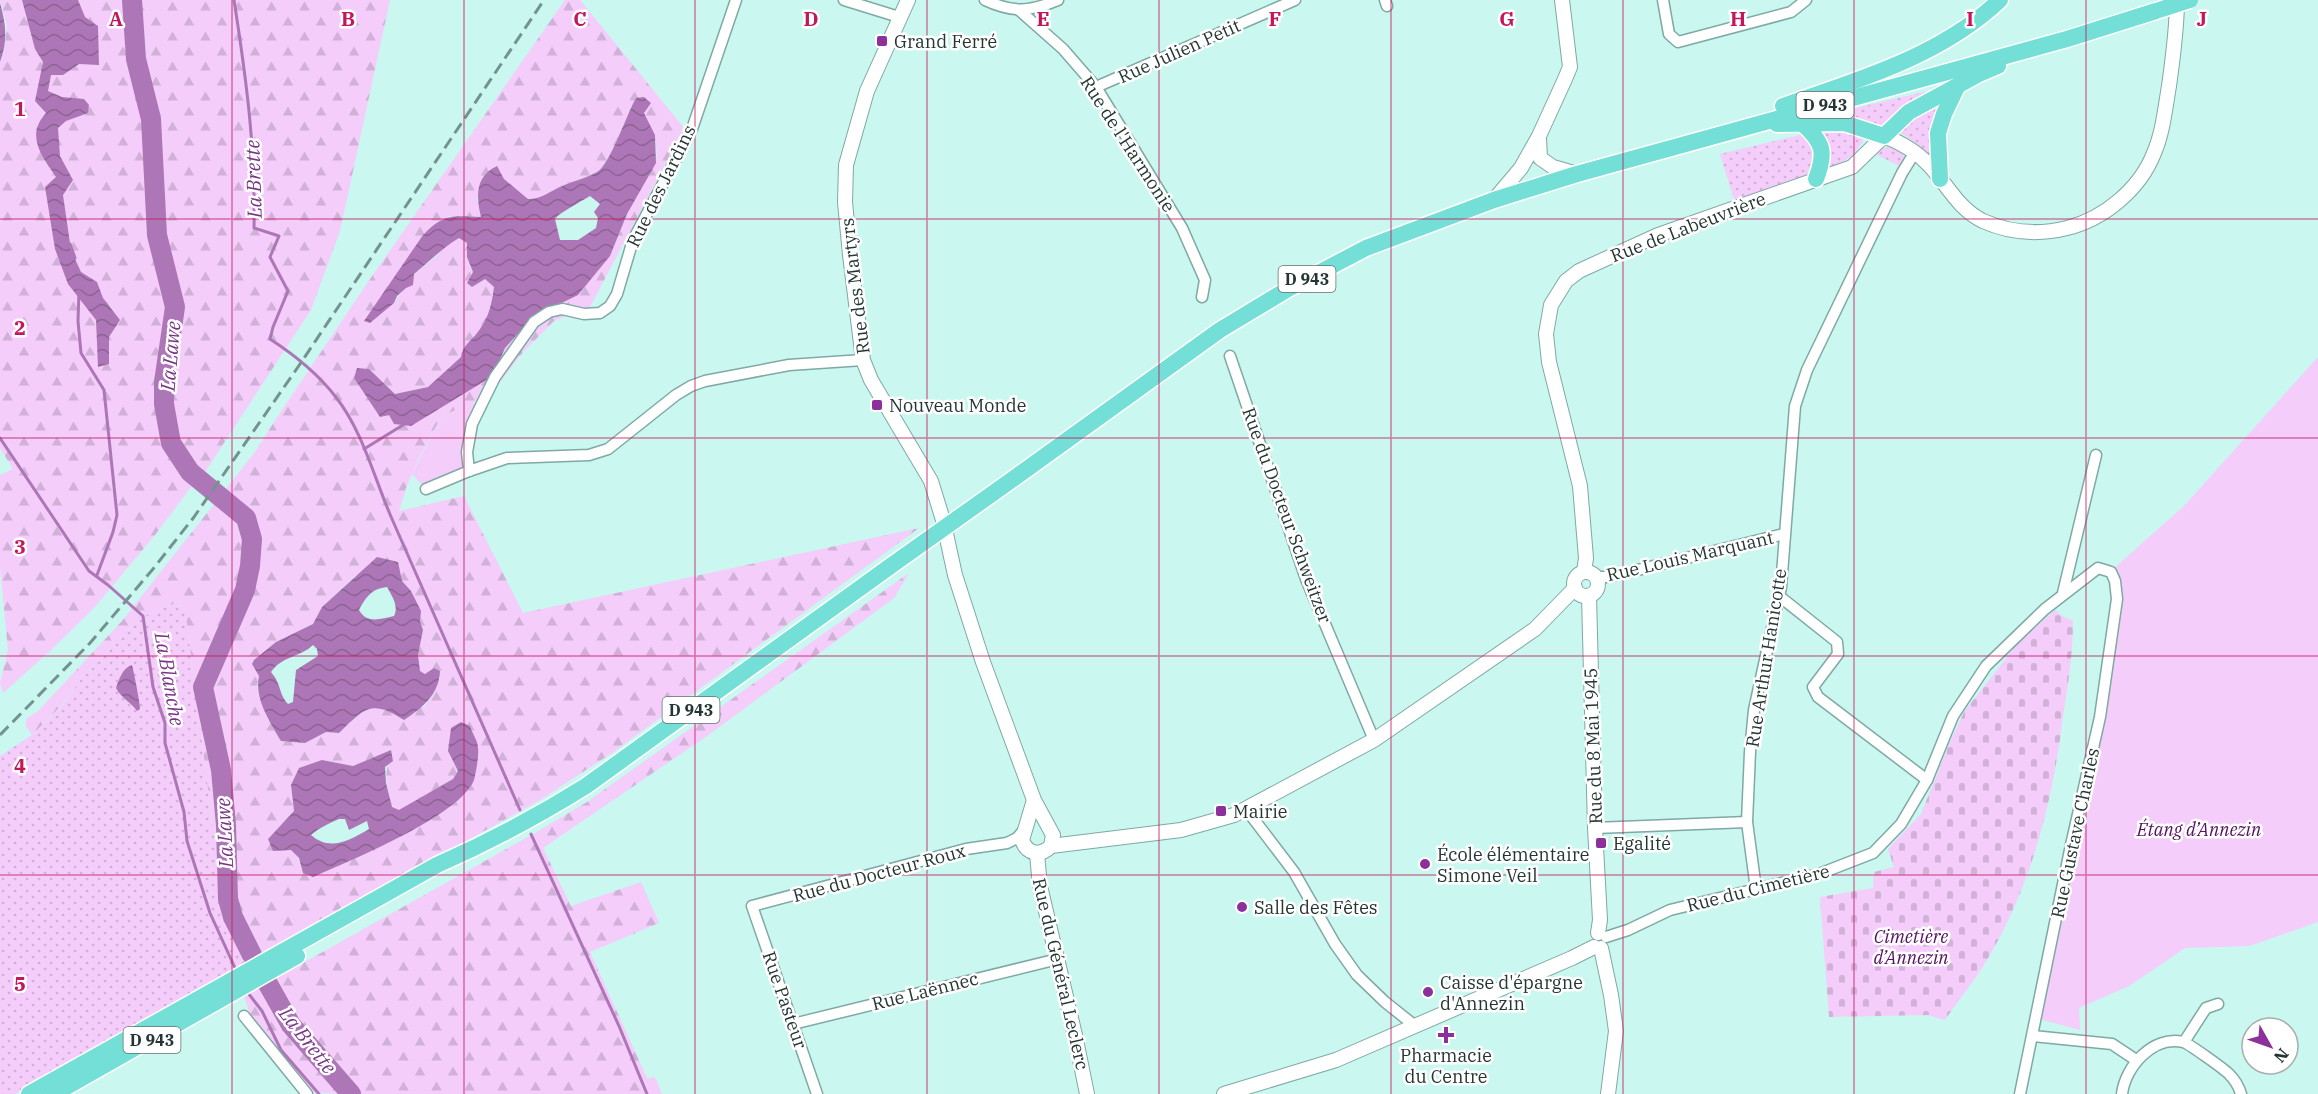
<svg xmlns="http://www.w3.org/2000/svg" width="2318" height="1094" viewBox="0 0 2318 1094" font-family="'IBM Plex Serif',serif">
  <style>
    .grass { fill: url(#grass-dots) }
    .forest { fill: url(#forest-firs); fill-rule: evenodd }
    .cemetery { fill: url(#cemetery-stones) }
    .park { fill: #f4cdfa }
    .water { fill: url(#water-waves); fill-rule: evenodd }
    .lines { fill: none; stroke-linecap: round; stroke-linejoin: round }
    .stream { stroke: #ad76b6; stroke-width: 3 }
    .river { stroke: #ad76b6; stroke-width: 20 }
    .minor-casing { stroke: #7fa9a4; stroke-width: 13 }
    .tertiary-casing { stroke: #7fa9a4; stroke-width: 16 }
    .primary-casing { stroke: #fff; stroke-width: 19 }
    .minor { stroke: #fff; stroke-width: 10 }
    .tertiary { stroke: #fff; stroke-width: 14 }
    .primary { stroke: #73dfd6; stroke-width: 16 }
    .rail { stroke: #74938e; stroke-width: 3; stroke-dasharray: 12 6; stroke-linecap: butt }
    .primary-bridge-casing { stroke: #fff; stroke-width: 19; stroke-linecap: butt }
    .primary-bridge { stroke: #73dfd6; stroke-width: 16 }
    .grid { fill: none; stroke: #c2185b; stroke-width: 1.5; stroke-opacity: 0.55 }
    .poi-dot { fill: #8c309b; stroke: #fff; stroke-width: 2 }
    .labels { text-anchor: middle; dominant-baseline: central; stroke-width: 5; stroke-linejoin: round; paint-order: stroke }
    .shield { fill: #fff; stroke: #667270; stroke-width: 1.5 }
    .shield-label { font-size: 16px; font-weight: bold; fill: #243633 }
    .poi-label { font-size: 18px; fill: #243633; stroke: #fff; text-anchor: start }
    .street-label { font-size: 18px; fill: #243633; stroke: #fff }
    .park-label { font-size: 18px; font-style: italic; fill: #561162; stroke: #fff }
    .water-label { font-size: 20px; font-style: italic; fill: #783584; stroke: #fff }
    .grid-label { font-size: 20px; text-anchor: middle; font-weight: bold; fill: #c2185b; stroke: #fff; stroke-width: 5; stroke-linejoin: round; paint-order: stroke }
  </style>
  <defs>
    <pattern id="grass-dots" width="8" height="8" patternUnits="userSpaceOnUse" patternTransform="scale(1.5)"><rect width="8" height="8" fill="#f4cdfa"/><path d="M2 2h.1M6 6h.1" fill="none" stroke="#d1b1d7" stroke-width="1.8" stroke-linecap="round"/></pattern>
    <pattern id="forest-firs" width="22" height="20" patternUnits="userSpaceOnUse" patternTransform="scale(1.5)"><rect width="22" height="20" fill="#f4cdfa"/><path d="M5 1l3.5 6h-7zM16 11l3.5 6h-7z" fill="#d1b1d7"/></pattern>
    <pattern id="cemetery-stones" width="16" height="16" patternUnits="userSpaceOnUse" patternTransform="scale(1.5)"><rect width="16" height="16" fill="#f4cdfa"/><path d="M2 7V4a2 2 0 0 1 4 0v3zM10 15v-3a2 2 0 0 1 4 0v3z" fill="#d1b1d7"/></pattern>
    <pattern id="water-waves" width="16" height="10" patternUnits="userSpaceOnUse" patternTransform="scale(1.5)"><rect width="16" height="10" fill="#ad76b6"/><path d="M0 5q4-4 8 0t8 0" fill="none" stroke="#8d6295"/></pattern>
  </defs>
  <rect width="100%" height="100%" fill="#caf7f0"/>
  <g class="grass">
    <polygon points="1945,87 1883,130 1846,119 1847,110"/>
    <polygon points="1948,94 1934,160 1910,139 1895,129"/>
    <path d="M1840,125L1864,138C1855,158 1842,163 1823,171L1815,128Z"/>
    <polygon points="1800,135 1814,141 1814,168 1802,178 1735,203 1720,154"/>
    <polygon points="1894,147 1901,150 1904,157 1900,166 1875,154 1883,148"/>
    <polygon points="173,604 185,608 224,915 246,963 88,1055 15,1094 0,1094 0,756 32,735 61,707 81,679 131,626 151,612"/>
  </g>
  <g class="forest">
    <polygon points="0,0 390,0 340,231 311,310 203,475 194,483 155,535 94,608 49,652 3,693 0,683 8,650 0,567 0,475 13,469 0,448 0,62 4,52 7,26"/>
    <path d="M565,0H580L684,128L590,307L554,321L524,351L491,394L441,417L419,458L406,488L399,511L464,496L523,613L919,528L612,753L540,800L246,963L224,915L185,608L173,604L151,612L131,626L81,679L61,706L32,735L26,726V719L38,711L122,621L255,452L276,419L368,282ZM636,98L655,135L657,156L627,214L610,256L533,317L505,348L493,376L394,424L369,369L395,394L428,387L461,357C462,345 474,339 481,329C489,317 492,302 494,287L485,279L472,287L473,272L467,257V243L459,238L444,246L437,256L414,274L394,303L365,320L448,216L482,217L477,199L496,166L504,179L528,199C542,199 550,191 562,186C573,181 587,178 597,172C610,165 627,113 636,98ZM398,562L401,581L411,591L423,630L418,655L420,672L440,677L434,693L424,707L387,710L377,707L369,709L358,715L339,733L326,732L305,743L281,741L268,719L257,686L259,676L276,642L313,624L322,607L355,576ZM391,750C384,772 386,786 392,808L399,811L453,779L458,771L448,751L473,780L303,873C297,848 290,849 268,839L294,811L291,785L322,760L353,766Z"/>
    <polygon points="909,573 894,598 707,736 543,848 571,906 641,882 659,923 590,952 647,1078 655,1077 662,1094 339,1094 310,1092 251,1018 244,996 535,833 587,802"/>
  </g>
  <path class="cemetery" d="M2055,610L2062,616L2073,621C2073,653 2068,685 2063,717C2052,805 2030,892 1982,968C1971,985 1957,1002 1945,1020L1928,1015L1829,1017L1820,897L1873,888L1874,872L1894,867L1888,849L1921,814L1950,742L1964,712L2018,643Z"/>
  <g class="park">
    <polygon points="2318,357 2318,922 2249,946 2185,948 2129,986 2079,1008 2080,1030 2036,1018 2110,684 2121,594 2112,570 2184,506"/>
    <polygon points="472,402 480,407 460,475 426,489 412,474 441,417"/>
  </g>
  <g class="water">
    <path d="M22,0H78L85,17L98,26L99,65L79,64L63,75H51L48,91L62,97L84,99L89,105L88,113L66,121L58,128L60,156L73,180L63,195L71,250L81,272L97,282L103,298L120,320L109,337V364L98,367L96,320L68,284L55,249L45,187L56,177C42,156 25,136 46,113L35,101L43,62L35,49Z"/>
    <path d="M0,3C6,24 8,41 0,62Z"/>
    <path d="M644,97L651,103L644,113L655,135L656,163L627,214L610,256L578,295L533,317L505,348L493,376L411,426L394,424L389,415L380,417L354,378L357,368L369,369L395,394L428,387L461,357C462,345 474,339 480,329C489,317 492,302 494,287L485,279L472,287L467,283L473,272L467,257V243L459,238C442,248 429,262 414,274L413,285L406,288L397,296L394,303L370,323L364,321L423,235C445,213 452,216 481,217C476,197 475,176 497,166L504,179L528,199C542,199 550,191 562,186C573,181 587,178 597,172C610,165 627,113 636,98ZM590,196L600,204L594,212L598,218L596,228L578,240H560L555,219C559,213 582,201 590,196Z"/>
    <path d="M377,557L398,562L402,581L411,591L421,611L420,621L423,630L418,655L420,671L425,674L434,668L440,671C439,695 422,708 404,720C371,699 365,708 339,733L326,732L305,743L281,741C270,722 254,698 259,676L252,664L254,660L276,642L313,624L322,607ZM387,587C392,596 399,606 394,616C380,619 367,624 359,610C366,597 371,589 387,587ZM313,645L317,649L318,656L296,670L293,702L288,704C278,693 282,685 271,672C282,656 301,657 313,645Z"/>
    <path d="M132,665C133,668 140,702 140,709L137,711C131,702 121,698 116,688C119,680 122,668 132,665Z"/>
    <path d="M461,722L470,726C472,733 478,741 478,748C479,756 476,772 474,780C460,816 349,861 313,877L303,873L299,858L291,850L273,851L268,839L294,811L291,785L299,768L322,760L353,766L391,750L393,761L385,767L386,783L392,807L399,810L453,779L458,771L448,751L451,728ZM339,819H345L349,830L367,821L369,829C350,840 330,852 311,835C319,828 329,823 339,819Z"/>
  </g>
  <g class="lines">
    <g class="stream">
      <path d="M234,0C246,77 256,150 254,228L279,236L270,257L288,291L273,327L270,339C293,354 318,374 335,396C363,431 374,478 392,519C435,616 478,713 520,810"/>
      <polyline points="70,244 75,258"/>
      <polyline points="79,291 78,321 81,353 104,390 117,515 113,532 97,575"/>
      <polyline points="0,438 89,571 108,585 143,616 153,687 165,723 165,743 184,812 187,841 210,913 235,968"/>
      <polyline points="364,449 403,425"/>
      <polyline points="531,834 619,1026 647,1094"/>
      <polyline points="248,993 262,1011 281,1050 319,1094"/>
    </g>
    <g class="river">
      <polyline points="132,0 136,59 151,119 157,235 175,307 164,382 164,404 171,443 190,472 246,518 252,539 250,566 245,590 203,687 221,770 226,825 228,899 233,917 252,955"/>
      <polyline points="268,984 291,1025 351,1094"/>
    </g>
    <defs>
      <g id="minor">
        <polyline points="844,0 899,17"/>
        <path d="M985,0C1013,13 1030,12 1058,0"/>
        <polyline points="1385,0 1387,6"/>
        <polyline points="1663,0 1669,34 1678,42 1791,12 1806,0"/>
        <polyline points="1019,10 1063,49 1096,87 1182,228 1205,280 1202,297"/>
        <polyline points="1096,87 1295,0"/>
        <polyline points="1230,356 1306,579 1374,740"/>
        <polyline points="469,471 467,452 472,424 495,377 534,322 549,312 562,309 584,314 600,313 610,306 617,294 633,240 692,129 736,0"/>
        <polyline points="426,489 469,471 507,458 589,455 608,449 676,395 691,386 705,381 789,365 863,360"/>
        <polyline points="1596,577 1609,577 1784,534"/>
        <polyline points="2063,593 2096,455"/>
        <polyline points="1779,596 1837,642 1838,654 1813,687 1818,697 1927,780"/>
        <polyline points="1246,809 1294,872 1335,944 1357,975 1385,1002 1414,1025"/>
        <polyline points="1595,828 1747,822"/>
        <polyline points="1756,889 1747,822 1750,752 1754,710 1781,587 1795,406 1807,370 1902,173 1915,152"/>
        <polyline points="1606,937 1628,930 1670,910 1819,874 1873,853 1901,824 1927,780 1953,716 1986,666 2045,609 2098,568 2111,572 2115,581 2117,599 2100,717 2071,845 2020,1094"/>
        <polyline points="244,1016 307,1094"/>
        <polyline points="793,1024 1058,959"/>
        <polyline points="2033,1036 2112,1044 2136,1060"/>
        <polyline points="2184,1042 2206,1008 2218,1004"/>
        <polyline points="817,1094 752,906 966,849 1007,843 1017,838 1024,830"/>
        <path d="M2122,1094C2125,1067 2153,1035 2183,1042C2188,1043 2224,1069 2229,1074C2234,1079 2239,1087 2241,1094"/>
      </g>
      <g id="tertiary">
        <path d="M908,0L867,91L846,165L845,202L850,255L863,360L871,380L931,481L943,520L955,575L983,662L1034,800L1053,835L1051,846C1040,857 1027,854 1022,840L1034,800"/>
        <polyline points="1539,138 1540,158 1553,167 1577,174"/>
        <polyline points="1494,200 1521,168 1539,136 1565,79 1570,67 1562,0"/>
        <path d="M1584,572L1586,558L1580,486L1549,362L1546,334L1551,305L1566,281L1579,271L1658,235L1852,167L1884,136C1902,143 1916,151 1929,165C1947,184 1958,209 1983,221C2010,233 2039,235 2067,228C2104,219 2140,189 2154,153C2163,132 2165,109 2169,86C2173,57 2177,29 2177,0"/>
        <circle cx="1586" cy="584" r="12"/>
        <polyline points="1589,596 1595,828 1600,920 1598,933"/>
        <polyline points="1051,846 1181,830 1234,815 1374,740 1535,629 1575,588"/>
        <polyline points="1037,854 1040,886 1075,1035 1087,1094"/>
        <polyline points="1601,948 1611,995 1616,1031 1608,1094"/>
        <polyline points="1224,1094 1336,1060 1572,958 1594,947"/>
      </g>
      <g id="primary">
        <path d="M1783,106C1858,80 1941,56 2000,0"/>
        <polyline points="1777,124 1844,123 1884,136 1909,112 1979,74 1998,66"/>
        <path d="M1803,124C1824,143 1826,153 1816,179"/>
        <polyline points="1940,179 1938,133 1944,114 1957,87"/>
        <polyline points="1020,474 1220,330 1288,289 1366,248 1494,200 1577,174 2067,39 2156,11"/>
        <path d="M29,1094L437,865C489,842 538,816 586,786L892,565"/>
        <polyline points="54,1094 297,956"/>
      </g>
    </defs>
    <use href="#minor" class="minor-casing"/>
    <use href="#tertiary" class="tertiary-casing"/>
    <use href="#primary" class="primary-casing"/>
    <use href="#minor" class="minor"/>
    <use href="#tertiary" class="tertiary"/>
    <use href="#primary" class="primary"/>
    <polyline class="rail" points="0,735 90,643 153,569 194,517 298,367 544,0"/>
    <defs>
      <g id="primary-bridge">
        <polyline points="2156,11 2190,0"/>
        <polyline points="892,565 1020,474"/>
      </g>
    </defs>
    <use href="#primary-bridge" class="primary-bridge-casing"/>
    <use href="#primary-bridge" class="primary-bridge"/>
  </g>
  <path class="grid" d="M232,0V1094M464,0V1094M695,0V1094M927,0V1094M1159,0V1094M1391,0V1094M1623,0V1094M1854,0V1094M2086,0V1094M0,219H2318M0,438H2318M0,656H2318M0,875H2318"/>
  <g class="poi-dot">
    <rect x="876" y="35" width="12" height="12" rx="3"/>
    <rect x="871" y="399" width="12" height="12" rx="3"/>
    <rect x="1215" y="805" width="12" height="12" rx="3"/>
    <rect x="1595" y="837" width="12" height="12" rx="3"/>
    <circle cx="1425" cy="864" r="6"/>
    <circle cx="1242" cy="907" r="6"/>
    <circle cx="1428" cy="992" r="6"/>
    <path d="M1443 1026h6v6h6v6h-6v6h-6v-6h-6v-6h6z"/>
  </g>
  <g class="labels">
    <g class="shield">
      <rect x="1796.5" y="92" width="57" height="26" rx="4.5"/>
      <rect x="1278.5" y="266" width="57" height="26" rx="4.5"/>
      <rect x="662.5" y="697" width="57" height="26" rx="4.5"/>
      <rect x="123.5" y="1027" width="57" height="26" rx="4.5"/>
    </g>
    <g class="shield-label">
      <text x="1825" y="105">D 943</text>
      <text x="1307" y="279">D 943</text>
      <text x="691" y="710">D 943</text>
      <text x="152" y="1040">D 943</text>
    </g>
    <g class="poi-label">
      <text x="894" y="41">Grand Ferré</text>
      <text x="889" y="405">Nouveau Monde</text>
      <text x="1233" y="811">Mairie</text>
      <text x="1613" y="843">Egalité</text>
      <text x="1437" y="854">École élémentaire<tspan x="1437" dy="21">Simone Veil</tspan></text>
      <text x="1254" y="907">Salle des Fêtes</text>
      <text x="1440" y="982">Caisse d'épargne<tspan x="1440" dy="21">d'Annezin</tspan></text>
      <text x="1446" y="1055" text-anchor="middle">Pharmacie<tspan x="1446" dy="21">du Centre</tspan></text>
    </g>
    <g class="street-label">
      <text transform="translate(1179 51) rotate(-24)">Rue Julien Petit</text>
      <text transform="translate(1128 144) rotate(57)">Rue de l'Harmonie</text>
      <text transform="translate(661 186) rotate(-64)">Rue des Jardins</text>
      <text transform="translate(1688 227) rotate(-21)">Rue de Labeuvrière</text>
      <text transform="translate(855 286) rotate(-97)">Rue des Martyrs</text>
      <text transform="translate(1287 515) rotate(70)">Rue du Docteur Schweitzer</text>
      <text transform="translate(1690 556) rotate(-13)">Rue Louis Marquant</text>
      <text transform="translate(1766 658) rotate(-81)">Rue Arthur Hanicotte</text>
      <text transform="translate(1593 746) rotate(-92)">Rue du 8 Mai 1945</text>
      <text transform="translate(2075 833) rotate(-78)">Rue Gustave Charles</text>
      <text transform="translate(879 873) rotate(-15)">Rue du Docteur Roux</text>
      <text transform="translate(1758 888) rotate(-14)">Rue du Cimetière</text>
      <text transform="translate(1061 974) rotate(77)">Rue du Général Leclerc</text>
      <text transform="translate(925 991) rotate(-14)">Rue Laënnec</text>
      <text transform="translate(785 1000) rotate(71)">Rue Pasteur</text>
    </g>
    <g class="park-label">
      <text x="2199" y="829">Étang d’Annezin</text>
      <text x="1911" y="936">Cimetière<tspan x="1911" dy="21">d’Annezin</tspan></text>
    </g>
    <g class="water-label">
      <text transform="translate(253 179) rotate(-92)">La Brette</text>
      <text transform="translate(170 356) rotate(-85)">La Lawe</text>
      <text transform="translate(170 679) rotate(80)">La Blanche</text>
      <text transform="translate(224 833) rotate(-93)">La Lawe</text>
      <text transform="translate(308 1040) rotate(52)">La Brette</text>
    </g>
  </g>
  <g class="grid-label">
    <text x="116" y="26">A</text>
    <text x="348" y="26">B</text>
    <text x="580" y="26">C</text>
    <text x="811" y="26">D</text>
    <text x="1043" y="26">E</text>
    <text x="1275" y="26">F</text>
    <text x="1507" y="26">G</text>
    <text x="1738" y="26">H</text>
    <text x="1970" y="26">I</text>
    <text x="2202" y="26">J</text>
    <text x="20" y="116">1</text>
    <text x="20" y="335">2</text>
    <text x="20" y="554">3</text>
    <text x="20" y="773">4</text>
    <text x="20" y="991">5</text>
  </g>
  <g transform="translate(2270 1046) rotate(130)"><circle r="28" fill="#ffffff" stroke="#a7afad" stroke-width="1.5"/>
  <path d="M0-4.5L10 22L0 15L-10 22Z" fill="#8c309b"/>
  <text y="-9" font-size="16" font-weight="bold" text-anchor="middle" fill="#243633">N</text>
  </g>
</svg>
